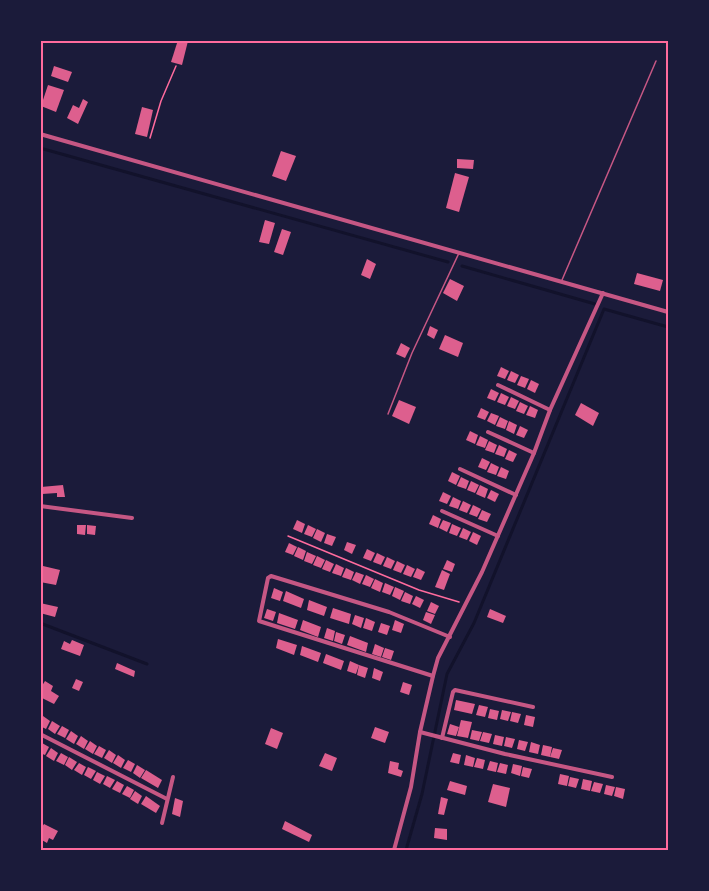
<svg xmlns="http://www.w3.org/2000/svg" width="709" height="891" viewBox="0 0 709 891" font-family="'Open Sans',sans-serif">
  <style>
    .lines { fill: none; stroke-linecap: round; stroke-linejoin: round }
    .stream { stroke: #12122b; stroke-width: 3 }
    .building { fill: #dd5f8e }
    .path { stroke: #ff6b9d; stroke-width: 1.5 }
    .service { stroke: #c65784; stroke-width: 1.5 }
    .minor { stroke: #c65784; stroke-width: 4 }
    .neatline { fill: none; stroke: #ff6b9d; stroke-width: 2 }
  </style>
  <rect width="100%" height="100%" fill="#1b1b3a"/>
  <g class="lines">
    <g class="stream">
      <polyline points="40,148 448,262"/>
      <polyline points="462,266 595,304"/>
      <polyline points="40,623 147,664"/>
      <polyline points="406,850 422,794 447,674 474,623 604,309 668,327"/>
    </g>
  </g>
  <g class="building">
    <polygon points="178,40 188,41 182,65 171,62"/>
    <polygon points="54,66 72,72 68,82 51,76"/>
    <polygon points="48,85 64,90 56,112 41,106"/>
    <polygon points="83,99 88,102 78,124 67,118 73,105 79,108"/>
    <polygon points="142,107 153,110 147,137 135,134"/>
    <polygon points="281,151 296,156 286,181 272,176"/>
    <polygon points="457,159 474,160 473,169 457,168"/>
    <polygon points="455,173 469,177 459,212 446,208"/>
    <polygon points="265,220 275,223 269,244 259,242"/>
    <polygon points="282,229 291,232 283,255 274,252"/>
    <polygon points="367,259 376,264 370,279 361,275"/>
    <polygon points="637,273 663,280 660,291 634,284"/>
    <polygon points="450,279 464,286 457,301 443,293"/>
    <polygon points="430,326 438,330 434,339 427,335"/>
    <polygon points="445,335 463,343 458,357 439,349"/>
    <polygon points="401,343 410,348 405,358 396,354"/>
    <polygon points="501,367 509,371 505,379 497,376"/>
    <polygon points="511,371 519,375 515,383 507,380"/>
    <polygon points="521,376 529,379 525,388 517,385"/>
    <polygon points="531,380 539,384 535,393 527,389"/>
    <polygon points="491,389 499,393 495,401 487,398"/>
    <polygon points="501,393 509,397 505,405 497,402"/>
    <polygon points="511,397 519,401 515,409 507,406"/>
    <polygon points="399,400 416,407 409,424 392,416"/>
    <polygon points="520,402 528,406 524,414 516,411"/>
    <polygon points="581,403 599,413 593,426 575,415"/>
    <polygon points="530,406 538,410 535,418 526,415"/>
    <polygon points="481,408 489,412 485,420 477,417"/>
    <polygon points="491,413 499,416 495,425 487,421"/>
    <polygon points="500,417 508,421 505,429 496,426"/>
    <polygon points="509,421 517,425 514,434 506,430"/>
    <polygon points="520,426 528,430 524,438 516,435"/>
    <polygon points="470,431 478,435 475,444 466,440"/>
    <polygon points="480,436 488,440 485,448 476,445"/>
    <polygon points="489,441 497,445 494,453 485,450"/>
    <polygon points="499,445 507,449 504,457 495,454"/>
    <polygon points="509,450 517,454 513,462 505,459"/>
    <polygon points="482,458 490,462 486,470 478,467"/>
    <polygon points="491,463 499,467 496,475 487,472"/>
    <polygon points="501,467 509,471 506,479 497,476"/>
    <polygon points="452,472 460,476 456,485 448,481"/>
    <polygon points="461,477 469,481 466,489 457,486"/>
    <polygon points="471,481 479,485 475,493 467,490"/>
    <polygon points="63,485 65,497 57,497 57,493 42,494 41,487"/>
    <polygon points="480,485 488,489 485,498 476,494"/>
    <polygon points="491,490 499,494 495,502 487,498"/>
    <polygon points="443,492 451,496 447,504 439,501"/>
    <polygon points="453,497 461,501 458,509 449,506"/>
    <polygon points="463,501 471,505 467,513 459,510"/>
    <polygon points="473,505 481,509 477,517 469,514"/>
    <polygon points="482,510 491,514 487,522 478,519"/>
    <polygon points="433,515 441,519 438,528 429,524"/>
    <polygon points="297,520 305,524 302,533 293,529"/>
    <polygon points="443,520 451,523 447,532 439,528"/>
    <polygon points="452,524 461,528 457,536 449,533"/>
    <polygon points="77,525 86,525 85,535 77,534"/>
    <polygon points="87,525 96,526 95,535 87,534"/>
    <polygon points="308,525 316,529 312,537 304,534"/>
    <polygon points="463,528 471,532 467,540 459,537"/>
    <polygon points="317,529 325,533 321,542 313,538"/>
    <polygon points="473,532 481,536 477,545 469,541"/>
    <polygon points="327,534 336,537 332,546 324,543"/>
    <polygon points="347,542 356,545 352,554 344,550"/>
    <polygon points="289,543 297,547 293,555 285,552"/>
    <polygon points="298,547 306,551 303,560 294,556"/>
    <polygon points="367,549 375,553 371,561 363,558"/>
    <polygon points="307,552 316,556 312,564 304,561"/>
    <polygon points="377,553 385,557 381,565 373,562"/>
    <polygon points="317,556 325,560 321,568 313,565"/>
    <polygon points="387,557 395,561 391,569 383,566"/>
    <polygon points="326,560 334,564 330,572 322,569"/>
    <polygon points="447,560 455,564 452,572 443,569"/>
    <polygon points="397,561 405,565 401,573 393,570"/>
    <polygon points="336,564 344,568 341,576 332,573"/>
    <polygon points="407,565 415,569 411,577 403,574"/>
    <polygon points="43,566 60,570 56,585 40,582"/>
    <polygon points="346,568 354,572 351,580 342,577"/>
    <polygon points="417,568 425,572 421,580 413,577"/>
    <polygon points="442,570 450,574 444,590 435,587"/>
    <polygon points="356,572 364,575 360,584 352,580"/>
    <polygon points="366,575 374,579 370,587 362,584"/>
    <polygon points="375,579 383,583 380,592 371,588"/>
    <polygon points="385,583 394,587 390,595 382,592"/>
    <polygon points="395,587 404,591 400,600 392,596"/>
    <polygon points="274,588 283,592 280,601 271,598"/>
    <polygon points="286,591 304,599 301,608 283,601"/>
    <polygon points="405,592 413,596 410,604 401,601"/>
    <polygon points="416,596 424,600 420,608 412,604"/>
    <polygon points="309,600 327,607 324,616 307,610"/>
    <polygon points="431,602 439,606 435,614 427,611"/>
    <polygon points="40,603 58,607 55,617 40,613"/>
    <polygon points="333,608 351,614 349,624 330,618"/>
    <polygon points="267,609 276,612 273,621 264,618"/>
    <polygon points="490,609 506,616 503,623 487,617"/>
    <polygon points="426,612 435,615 431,624 423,620"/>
    <polygon points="279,613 298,620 295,629 277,623"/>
    <polygon points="355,615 364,618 361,628 352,624"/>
    <polygon points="366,618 375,622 372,631 363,628"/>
    <polygon points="303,620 321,627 318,637 300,630"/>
    <polygon points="395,620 404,624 401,633 392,630"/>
    <polygon points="381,623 390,626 387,635 378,632"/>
    <polygon points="327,628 335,631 333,641 324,638"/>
    <polygon points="336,632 345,635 342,644 334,641"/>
    <polygon points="350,636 368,643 366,652 347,645"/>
    <polygon points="278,639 297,645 294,655 276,648"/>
    <polygon points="72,640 84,645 80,656 61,649 64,641 70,644"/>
    <polygon points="375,644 384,648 381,657 372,654"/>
    <polygon points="302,646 321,653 318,662 300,655"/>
    <polygon points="385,648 394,651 391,660 382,657"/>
    <polygon points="326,654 344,661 341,670 323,663"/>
    <polygon points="350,661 359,665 356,674 347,671"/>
    <polygon points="117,663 135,671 134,677 115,669"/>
    <polygon points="359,665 368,668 365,678 357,675"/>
    <polygon points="374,668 383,672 380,681 372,678"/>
    <polygon points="76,679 83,682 79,691 72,688"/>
    <polygon points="45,681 53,686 51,691 59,696 54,704 40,697 40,689"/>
    <polygon points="403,682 412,685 409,695 400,692"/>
    <polygon points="456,700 475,704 472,714 454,710"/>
    <polygon points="479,705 488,707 485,717 476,715"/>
    <polygon points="490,709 499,711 497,720 488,718"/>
    <polygon points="502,710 511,712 508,721 500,719"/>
    <polygon points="512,712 521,714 518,723 510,721"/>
    <polygon points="526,715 535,717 533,727 524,725"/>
    <polygon points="43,716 50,721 46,729 40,726 40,720"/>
    <polygon points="461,720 472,722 468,738 457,736"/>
    <polygon points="52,721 60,726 55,734 48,729"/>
    <polygon points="450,724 459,727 456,736 447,734"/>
    <polygon points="62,726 69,730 65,738 57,734"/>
    <polygon points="375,727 389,732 385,743 371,738"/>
    <polygon points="271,728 283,733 277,749 265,744"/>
    <polygon points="472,730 482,732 479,741 470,739"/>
    <polygon points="71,731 78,736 74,744 66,739"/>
    <polygon points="483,732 492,734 489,743 480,741"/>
    <polygon points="495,735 504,737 502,746 493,744"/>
    <polygon points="81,736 88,741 84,749 76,744"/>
    <polygon points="506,737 515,739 512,748 504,746"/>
    <polygon points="519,740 528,742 525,751 517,749"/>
    <polygon points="90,741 97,746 93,754 85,749"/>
    <polygon points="531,742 540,745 538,754 529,752"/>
    <polygon points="42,743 49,747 45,755 40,753"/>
    <polygon points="543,745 552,747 550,757 541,755"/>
    <polygon points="99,746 106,750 102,758 94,754"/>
    <polygon points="51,748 58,753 54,761 46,756"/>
    <polygon points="553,748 562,750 559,759 550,757"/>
    <polygon points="109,750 116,755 112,763 104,758"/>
    <polygon points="61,753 68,757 64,765 56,761"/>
    <polygon points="325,753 337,758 332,771 319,766"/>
    <polygon points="453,753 461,755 459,764 450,762"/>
    <polygon points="118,755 125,760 121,768 113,763"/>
    <polygon points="466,755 475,758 473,767 464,765"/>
    <polygon points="69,757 77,762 72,770 65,765"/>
    <polygon points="477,758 485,760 483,769 474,767"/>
    <polygon points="128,760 135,764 131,772 123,768"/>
    <polygon points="390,761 399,763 398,769 403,771 401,777 388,773"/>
    <polygon points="490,761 498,763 496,772 487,770"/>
    <polygon points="79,763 86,767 82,775 74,770"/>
    <polygon points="500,763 508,765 506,774 497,772"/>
    <polygon points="513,764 522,766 520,776 511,773"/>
    <polygon points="137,765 145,770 140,778 133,773"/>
    <polygon points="88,767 96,771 91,779 84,775"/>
    <polygon points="523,767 532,769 529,778 521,776"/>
    <polygon points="146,770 162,780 158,788 141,778"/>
    <polygon points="97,772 105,776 100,784 93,780"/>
    <polygon points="560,774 569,776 567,786 558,784"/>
    <polygon points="107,776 115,780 110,788 103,784"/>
    <polygon points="570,777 579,779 576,788 568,786"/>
    <polygon points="583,779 592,781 590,791 581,789"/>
    <polygon points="117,781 124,785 120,793 112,789"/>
    <polygon points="450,781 467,786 465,795 447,790"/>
    <polygon points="594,782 603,784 600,793 591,791"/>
    <polygon points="493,784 510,788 506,807 488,802"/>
    <polygon points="606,785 615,787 612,796 604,794"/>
    <polygon points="127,786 134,790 130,798 122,794"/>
    <polygon points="616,787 625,789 623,799 614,796"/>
    <polygon points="135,791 142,796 138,804 130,799"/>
    <polygon points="146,796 160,806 156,813 141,804"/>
    <polygon points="441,797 448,799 444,815 438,814"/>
    <polygon points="175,798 183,801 180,817 172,814"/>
    <polygon points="285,821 312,835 309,842 282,829"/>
    <polygon points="44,824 58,831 53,840 49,838 47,843 40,839 40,830"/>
    <polygon points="435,828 447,829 447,840 434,838"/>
  </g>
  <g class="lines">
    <g class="path">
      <polyline points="150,138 161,101 176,66"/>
      <polyline points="288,536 419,590 459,602"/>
    </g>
    <g class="service">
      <polyline points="562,280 656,61"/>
      <polyline points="388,414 412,353 459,253"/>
    </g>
    <g class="minor">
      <polyline points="40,134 668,312"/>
      <polyline points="498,385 550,410"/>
      <polyline points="488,432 534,453"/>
      <polyline points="460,469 516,495"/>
      <polyline points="40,506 132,518"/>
      <polyline points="442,511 498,536"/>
      <polyline points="433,676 259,621 268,578 271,576 389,612 450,637"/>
      <polyline points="420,732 505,754 612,777"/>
      <polyline points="40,734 167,799"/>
      <polyline points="442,738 453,692 455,690 533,707"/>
      <polyline points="162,823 173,777"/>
      <polyline points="394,850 411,787 420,732 433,676 438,658 482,572 534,453 550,410 603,293"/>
    </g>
  </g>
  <rect width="709" height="891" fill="none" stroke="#1b1b3a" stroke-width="84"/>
  <rect x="42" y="42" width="625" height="807" class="neatline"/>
</svg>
